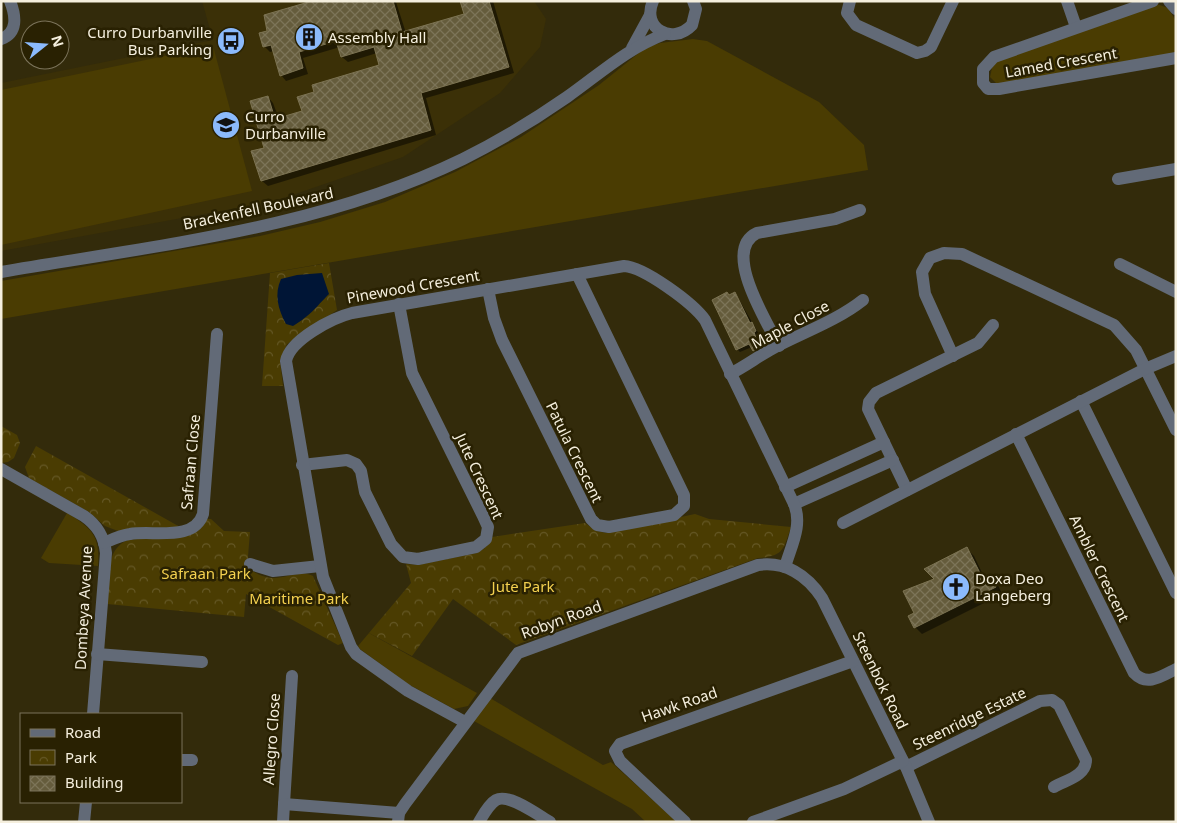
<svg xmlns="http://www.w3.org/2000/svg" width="1177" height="823" viewBox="0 0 1177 823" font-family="'Noto Sans',sans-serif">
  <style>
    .built { fill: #3b3007 }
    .grass { fill: #4a3c02 }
    .park { fill: url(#park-crowns) }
    .water { fill: #001536 }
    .shadow { fill: #0007 }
    .building { fill: url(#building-cross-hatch); stroke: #7c7352 }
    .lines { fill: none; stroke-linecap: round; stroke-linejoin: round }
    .minor { stroke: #626a77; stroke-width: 12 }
    .labels { text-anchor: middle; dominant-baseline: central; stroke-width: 5; stroke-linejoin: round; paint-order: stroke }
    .poi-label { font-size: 15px; fill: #f5efde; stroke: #292102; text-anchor: start }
    .street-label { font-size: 15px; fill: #f5efde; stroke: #292102 }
    .park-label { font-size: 15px; fill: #f3d04f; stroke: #292102 }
  </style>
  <defs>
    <pattern id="park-crowns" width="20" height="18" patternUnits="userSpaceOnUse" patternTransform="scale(1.25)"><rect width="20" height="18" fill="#4a3c02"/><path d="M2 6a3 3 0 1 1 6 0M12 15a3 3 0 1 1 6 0" fill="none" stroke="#655826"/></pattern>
    <pattern id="building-cross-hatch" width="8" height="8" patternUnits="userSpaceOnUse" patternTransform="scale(1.25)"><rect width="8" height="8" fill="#655c3c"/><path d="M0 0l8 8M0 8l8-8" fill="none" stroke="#7c7458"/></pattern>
  </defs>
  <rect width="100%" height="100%" fill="#332b0b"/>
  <polygon class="built" points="202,1 534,1 546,19 540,47 500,93 403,157 275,201 1,251 1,83 213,40"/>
  <g class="grass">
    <polygon points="1157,4 1168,8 1176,21 1176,54 997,84 990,77 992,68 997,61"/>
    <polygon points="693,39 707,41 819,102 864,145 868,170 1,319 1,281 260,236 320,222 385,202 455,172 521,137 599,85 645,48 660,43"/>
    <polygon points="213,46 252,191 1,245 1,90"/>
    <path d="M67,513C92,528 100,536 98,566L49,563L41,558Z"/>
    <polygon points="369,633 477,693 468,706 454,709 408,684 360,649 358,646"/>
    <polygon points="490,698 603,765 611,762 677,822 646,822 632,809 474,721"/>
  </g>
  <g class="park">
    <polygon points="329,263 337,310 287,344 280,361 283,386 262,386 270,273"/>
    <polygon points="1,426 17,435 20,443 14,458 8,462 1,463"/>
    <polygon points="36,446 180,527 118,531 105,526 89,512 29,478 25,467"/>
    <path d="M695,514L709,519L791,527C783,550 784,556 758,558L516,645L453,599L412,656L369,633L411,583L406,564L418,565L477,553L485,548L492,537L585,523L596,531L606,533Z"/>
    <path d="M207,519H211L224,531L250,532L247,568C256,573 264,578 274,578C286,578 302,570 313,576L343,643L338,645L246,594L244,617L107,604C109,583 104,549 128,540L194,533L202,527Z"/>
  </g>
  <path class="water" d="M322,273L329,294C315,308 311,315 293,326L286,324C278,309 274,294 281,279L297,275Z"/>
  <g class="shadow">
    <polygon points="316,1 400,1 396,2 406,33 466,14 462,1 493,1 514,73 426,98 436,135 268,186 262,181 268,97 273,103 279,119 303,112 316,93 381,66 377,53 348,62 342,57 340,47 303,58 308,74 286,81 281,75 274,51 270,52 264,46 268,32"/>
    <polygon points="735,293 759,334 756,335 762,350 757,353 752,347 740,352 737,349 729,296"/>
    <polygon points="967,549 974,556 985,579 990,576 997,583 1002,594 922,634 915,627 916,613 936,579"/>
  </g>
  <g class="building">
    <polygon points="312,1 393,1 402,32 464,14 460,1 489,1 509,67 421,93 431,130 261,181 251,151 264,148 250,101 268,96 275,119 302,111 297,97 314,92 312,85 379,65 374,47 341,57 336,41 299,52 303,68 280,76 271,45 263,47 259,33 267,31 264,15"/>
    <polygon points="727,292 729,295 735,292 750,323 752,322 756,331 754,332 759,347 753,351 749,344 736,350 712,300"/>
    <polygon points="967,547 983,579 990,575 996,587 914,628 908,616 914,613 903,591 934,579 924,569"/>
  </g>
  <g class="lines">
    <g class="minor">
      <path d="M653,1C641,28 672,46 692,25L696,9L693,1"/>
      <polyline points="850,1 847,13 856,25 917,53 925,51 931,47 953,1"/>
      <polyline points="1067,1 1076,27"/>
      <polyline points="1153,1 994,57 983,69 983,83 988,89 999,89 1176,58"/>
      <polyline points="1169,1 1176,9"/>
      <path d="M1,39C18,33 16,16 10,1"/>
      <polyline points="632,48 650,15"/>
      <polyline points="1118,179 1176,169"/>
      <polyline points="1120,264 1176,292"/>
      <path d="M1,272C157,245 319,229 463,159C499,141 534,120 567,97C601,73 626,49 665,34"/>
      <polyline points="488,289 494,318 502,340 591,519 597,525 609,527 674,515 684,506 684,495 577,274"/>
      <path d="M779,346C767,322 721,250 757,233L835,219L860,210"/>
      <polyline points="953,356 925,294 922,272 930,258 944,253 962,254 1114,325 1136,350 1176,430"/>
      <path d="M730,374C744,367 756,358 770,350C801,333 835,322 863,300"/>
      <polyline points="1081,401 1176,593"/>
      <path d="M1016,434L1134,673C1147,687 1162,676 1176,669"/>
      <polyline points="302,465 347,460 356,464 361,471 365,492 391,544 403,557 418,559 476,547 486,539 488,527 483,516 412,373 399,304"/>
      <path d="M1,469L84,516C97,525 104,536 106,553L93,714"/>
      <polyline points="785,487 884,442"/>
      <polyline points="907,490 868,409 869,402 876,393 978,343 993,325"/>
      <polyline points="794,504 893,460"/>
      <polyline points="843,523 1145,369 1176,356"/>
      <path d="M104,543C113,539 121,535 130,534C153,530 194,542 203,514L217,334"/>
      <polyline points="250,564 273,571 320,566"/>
      <polyline points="97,654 202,662"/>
      <path d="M465,722L408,691L356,654L351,647L323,577L286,361C290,340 332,318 352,313L624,266C644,267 693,303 705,320L794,504C803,525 791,546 785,567"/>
      <polyline points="181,760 192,760"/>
      <path d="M906,767L1040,701L1052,700L1059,705L1086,760C1086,776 1066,780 1054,787"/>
      <polyline points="284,804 292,676"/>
      <polyline points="84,822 86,802"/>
      <polyline points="283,822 284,804 399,813"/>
      <path d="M398,822L399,813L405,804L518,653L758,565C785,561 807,575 822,598L906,767L929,822"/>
      <path d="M479,822C483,815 489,804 496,800C509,793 538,815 550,822"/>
      <polyline points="685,822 620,761 615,751 620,744 853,661"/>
      <polyline points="753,822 844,789 903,761"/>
    </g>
  </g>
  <defs>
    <symbol id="building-disc" viewBox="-11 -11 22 22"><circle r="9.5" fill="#8bbafc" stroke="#292102"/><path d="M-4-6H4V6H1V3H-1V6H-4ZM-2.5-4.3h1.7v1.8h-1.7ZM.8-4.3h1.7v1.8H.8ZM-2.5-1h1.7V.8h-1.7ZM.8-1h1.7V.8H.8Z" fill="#111"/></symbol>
    <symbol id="bus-disc" viewBox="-11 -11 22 22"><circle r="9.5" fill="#8bbafc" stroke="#292102"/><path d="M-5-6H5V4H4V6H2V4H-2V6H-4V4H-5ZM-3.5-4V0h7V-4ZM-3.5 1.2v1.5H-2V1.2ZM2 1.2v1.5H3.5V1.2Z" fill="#111"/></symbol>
    <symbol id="school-disc" viewBox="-11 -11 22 22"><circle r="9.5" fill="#8bbafc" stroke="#292102"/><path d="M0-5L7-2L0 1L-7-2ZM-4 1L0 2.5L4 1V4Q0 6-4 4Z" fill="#111"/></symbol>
    <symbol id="church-disc" viewBox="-11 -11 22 22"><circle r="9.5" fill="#8bbafc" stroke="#292102"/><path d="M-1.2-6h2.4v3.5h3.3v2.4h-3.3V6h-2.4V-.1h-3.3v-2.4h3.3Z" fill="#111"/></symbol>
  </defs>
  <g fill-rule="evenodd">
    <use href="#building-disc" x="293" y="21" width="32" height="32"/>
    <use href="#bus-disc" x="215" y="25" width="32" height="32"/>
    <use href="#school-disc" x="210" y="109" width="32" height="32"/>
    <use href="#church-disc" x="940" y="571" width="32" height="32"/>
  </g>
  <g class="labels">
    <g class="poi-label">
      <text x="212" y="32" text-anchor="end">Curro Durbanville<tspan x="212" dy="17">Bus Parking</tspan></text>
      <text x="328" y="37">Assembly Hall</text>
      <text x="245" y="116">Curro<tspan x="245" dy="17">Durbanville</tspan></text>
      <text x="975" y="578">Doxa Deo<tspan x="975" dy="17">Langeberg</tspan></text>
    </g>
    <g class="street-label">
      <text transform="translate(1061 62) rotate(-10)">Lamed Crescent</text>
      <text transform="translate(258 208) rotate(-12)">Brackenfell Boulevard</text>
      <text transform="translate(413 286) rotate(-10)">Pinewood Crescent</text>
      <text transform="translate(790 324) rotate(-28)">Maple Close</text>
      <text transform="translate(575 452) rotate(64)">Patula Crescent</text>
      <text transform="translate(190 462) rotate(-85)">Safraan Close</text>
      <text transform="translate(480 476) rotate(65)">Jute Crescent</text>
      <text transform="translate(1100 568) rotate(64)">Ambler Crescent</text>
      <text transform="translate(83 608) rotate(-87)">Dombeya Avenue</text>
      <text transform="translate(561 619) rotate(-20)">Robyn Road</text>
      <text transform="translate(881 680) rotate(64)">Steenbok Road</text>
      <text transform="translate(679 704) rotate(-19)">Hawk Road</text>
      <text transform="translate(969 718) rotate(-26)">Steenridge Estate</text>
      <text transform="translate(271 739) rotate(-86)">Allegro Close</text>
    </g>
    <g class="park-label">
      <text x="206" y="573">Safraan Park</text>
      <text x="523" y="586">Jute Park</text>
      <text x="299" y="598">Maritime Park</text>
    </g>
  </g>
  <rect width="1177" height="823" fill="none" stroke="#f5efde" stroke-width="5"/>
  <rect x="20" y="713" width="162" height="90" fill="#292102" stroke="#7b735a"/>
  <rect x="30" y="729" width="25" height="8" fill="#626a77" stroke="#7b735a"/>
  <text x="65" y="738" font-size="15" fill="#f5efde">Road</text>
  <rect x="30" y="750" width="25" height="15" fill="url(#park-crowns)" stroke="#7b735a"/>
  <text x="65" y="763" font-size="15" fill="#f5efde">Park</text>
  <rect x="30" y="776" width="25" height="15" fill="url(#building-cross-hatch)" stroke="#7b735a"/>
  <text x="65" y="788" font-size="15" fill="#f5efde">Building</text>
  <g transform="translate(45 45) rotate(73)"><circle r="24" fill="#292102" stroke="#7b735a"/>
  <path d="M0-4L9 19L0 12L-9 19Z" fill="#8bbafc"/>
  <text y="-8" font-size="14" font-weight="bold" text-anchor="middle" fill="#f5efde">N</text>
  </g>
</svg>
